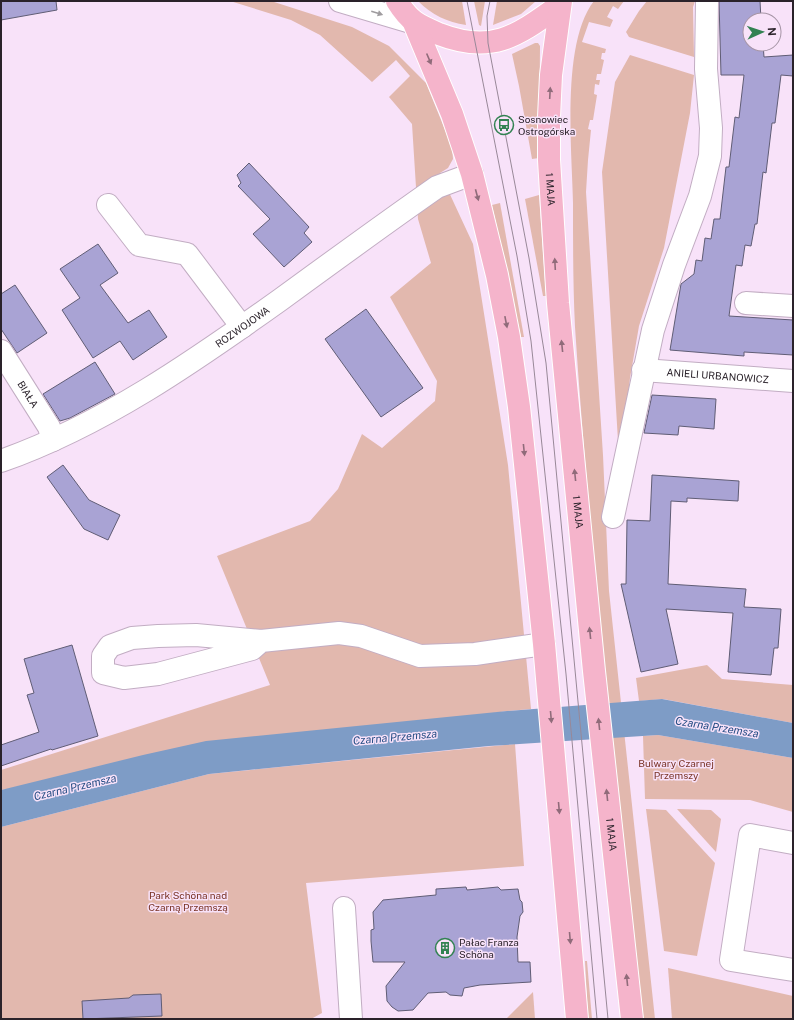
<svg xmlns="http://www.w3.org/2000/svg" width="794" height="1020" viewBox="0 0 794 1020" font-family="'Public Sans',sans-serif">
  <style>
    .green { fill: #e2b8ae }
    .water { fill: #7e9cc6 }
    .building { fill: #a9a3d4; stroke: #605d75 }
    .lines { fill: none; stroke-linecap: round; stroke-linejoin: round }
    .minor-casing { stroke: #c2adc3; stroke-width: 24 }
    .major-casing { stroke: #fff; stroke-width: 24 }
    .minor { stroke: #fff; stroke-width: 22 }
    .major { stroke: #f5b4cb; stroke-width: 22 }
    .tram { stroke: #988898; stroke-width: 1 }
    .oneway { fill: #9f9c9f }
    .oneway2 { fill: #906b7a }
    .labels { text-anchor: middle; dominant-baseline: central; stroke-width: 3; stroke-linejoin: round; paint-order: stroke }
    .poi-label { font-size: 10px; fill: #2a222a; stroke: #f8e2f9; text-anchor: start }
    .street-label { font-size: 10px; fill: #2a222a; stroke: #f8e2f9 }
    .park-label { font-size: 10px; fill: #793325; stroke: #f8e2f9 }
    .water-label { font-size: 11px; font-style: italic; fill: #254d84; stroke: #f8e2f9 }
  </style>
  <rect width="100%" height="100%" fill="#f8e2f9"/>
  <g class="green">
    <polygon points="230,1 271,1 352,27 389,46 426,83 452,147 453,159 448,168 440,173 473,244 508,465 531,709 507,711 1,790 1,770 270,685 217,556 310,521 338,489 362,434 382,448 435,401 437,381 390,297 431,263 418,219 412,124 389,97 410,76 396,60 372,82 320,35 291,20"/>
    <path d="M418,1H462L466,25C447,22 432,15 418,1Z"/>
    <polygon points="474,1 485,1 481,26 479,25"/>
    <polygon points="497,1 536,1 521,14 493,25"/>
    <path d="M594,1H624L618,9L613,6L607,17L613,20L610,27L589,22L582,42L606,49L605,53H602L601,59L604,60L601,74H597L596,80H600L599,85L595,84L594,94L597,95L593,120H590L588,129L591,130L588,160L586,192L603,455L609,591L655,1019H643C619,789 590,558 575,327C573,286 573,244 573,203C572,150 561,43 594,1Z"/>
    <polygon points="647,1 695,1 693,7 694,57 629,37 626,32 639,11"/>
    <polygon points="535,43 538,43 540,46 539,158 532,159 519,86 512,54"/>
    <polygon points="630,55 694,75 690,113 664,248 639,326 630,378 622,452 619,458 602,172 615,82"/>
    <polygon points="539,195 546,296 543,296 525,199"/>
    <polygon points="500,203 524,337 521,337 492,205"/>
    <polygon points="707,665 722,679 793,685 793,723 663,699 639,701 636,678"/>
    <polygon points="658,735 793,758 793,812 750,800 645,799 643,736"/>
    <polygon points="515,744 524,866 306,883 322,1013 311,1019 1,1019 1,827 209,774"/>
    <polygon points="646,809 666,810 715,863 697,956 664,951"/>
    <polygon points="677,809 711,810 721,819 716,852"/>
    <polygon points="585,961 587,961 592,1019 588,1019"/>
    <polygon points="668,968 793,996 793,1019 672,1019"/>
    <polygon points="533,992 535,1019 508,1019 507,1018"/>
  </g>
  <polygon class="water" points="662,699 793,723 793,758 658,735 489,746 209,774 1,827 1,790 143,755 206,741 507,711"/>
  <g class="building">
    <polygon points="1,1 56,1 57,10 1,20"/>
    <polygon points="719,1 760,1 761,20 750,20 750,44 763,44 764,57 793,55 793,76 781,75 775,123 772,123 766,173 763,172 757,224 755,224 751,246 745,245 742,266 736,265 729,316 793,320 793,355 744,352 744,356 670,350 681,284 694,274 696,260 702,261 705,238 711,239 714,219 720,219 726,167 729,167 735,117 739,118 744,75 721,75"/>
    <polygon points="249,163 309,227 304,233 312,242 284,267 253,234 270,219 238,186 241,183 237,175"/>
    <polygon points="98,244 118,273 100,285 128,323 149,310 167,337 133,360 120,341 93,358 62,310 80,298 60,269"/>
    <polygon points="15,285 47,333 17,353 1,329 1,294"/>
    <polygon points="366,309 423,388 381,417 325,339"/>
    <polygon points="95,362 115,394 70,418 60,421 43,394"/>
    <polygon points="652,395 716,399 714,429 679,426 678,435 644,433"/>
    <polygon points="63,465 89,500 120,515 108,540 84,529 47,477"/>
    <polygon points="652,475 739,481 738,501 687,498 687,502 671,501 668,584 746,589 744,607 781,609 778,648 774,648 771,675 728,672 733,613 666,609 678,664 641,672 621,584 626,584 627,520 650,521"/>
    <polygon points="72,645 98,736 52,750 51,749 1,766 1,745 39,732 27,695 34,693 24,659"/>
    <polygon points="466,887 467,890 498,887 501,890 518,889 520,900 522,902 523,912 520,916 517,937 518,962 530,962 531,982 480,985 464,988 462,996 450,995 446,992 428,993 413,1010 398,1011 392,1007 387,1001 386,986 405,962 373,962 371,941 371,930 374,929 373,912 383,900 436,895 436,889"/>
    <polygon points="161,994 162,1016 83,1019 82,1001 129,998 133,995"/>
  </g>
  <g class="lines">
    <defs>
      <g id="minor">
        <polyline points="340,1 414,23"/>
        <polyline points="108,205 139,245 187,254 242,327"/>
        <polyline points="746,303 793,306"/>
        <path id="s1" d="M1,351L49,427L53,440"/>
        <path id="s2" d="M643,370L793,381"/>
        <path id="s3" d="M1,461C103,425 193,362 280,300C332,262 384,224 437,187L472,174"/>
        <polyline points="613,517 653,330 674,265 700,196 710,156 711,128 706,69 707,1"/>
        <polyline points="261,641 252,649 158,674 124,678 103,673 103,656 110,646 132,638 158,636 196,635 261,641 339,633 361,636 420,656 475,654 544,644"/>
        <polyline points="793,843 750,835 731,960 793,970"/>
        <polyline points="344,908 351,1019"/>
      </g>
      <g id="major">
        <path d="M397,1C410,22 418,25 439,34C493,55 518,35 560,5"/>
        <path id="s4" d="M561,1L551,75L549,117V160L558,303L594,671L632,1019"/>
        <polyline points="414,23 452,114 472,174 497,275 509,337 519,407 544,644 577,1019"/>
      </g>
    </defs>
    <use href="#minor" class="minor-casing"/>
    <use href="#major" class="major-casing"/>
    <use href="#minor" class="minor"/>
    <use href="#major" class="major"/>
    <g class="tram">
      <polyline points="467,1 517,256 531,341 566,674 597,1019"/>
      <polyline points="490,1 487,16 488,43 529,258 546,363 608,1019"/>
    </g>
  </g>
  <defs><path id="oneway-solid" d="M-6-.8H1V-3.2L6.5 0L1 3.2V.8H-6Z"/></defs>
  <use class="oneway" href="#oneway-solid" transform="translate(377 13) rotate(17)"/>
  <g class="oneway2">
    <use href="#oneway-solid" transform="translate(429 59) rotate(67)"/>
    <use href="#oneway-solid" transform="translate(550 93) rotate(-87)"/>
    <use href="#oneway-solid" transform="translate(477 195) rotate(75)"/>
    <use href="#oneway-solid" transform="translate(555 264) rotate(-93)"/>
    <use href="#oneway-solid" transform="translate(506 322) rotate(79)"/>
    <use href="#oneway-solid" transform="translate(562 346) rotate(-96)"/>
    <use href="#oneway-solid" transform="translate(524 450) rotate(84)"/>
    <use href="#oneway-solid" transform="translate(575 475) rotate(-96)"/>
    <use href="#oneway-solid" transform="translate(590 633) rotate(-96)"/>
    <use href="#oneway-solid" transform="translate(551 717) rotate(85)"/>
    <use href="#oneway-solid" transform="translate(599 724) rotate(-96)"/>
    <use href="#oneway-solid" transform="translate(607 795) rotate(-96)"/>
    <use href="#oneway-solid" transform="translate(559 808) rotate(85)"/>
    <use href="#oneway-solid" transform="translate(570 938) rotate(85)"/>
    <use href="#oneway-solid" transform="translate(627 980) rotate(-96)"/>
  </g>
  <defs>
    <symbol id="bus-ring" viewBox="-11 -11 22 22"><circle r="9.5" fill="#f8e2f9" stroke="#328252" stroke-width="1.5"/><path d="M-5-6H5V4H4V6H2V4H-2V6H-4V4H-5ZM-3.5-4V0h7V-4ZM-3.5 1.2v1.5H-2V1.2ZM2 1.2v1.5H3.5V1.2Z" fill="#328252"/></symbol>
    <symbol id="building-ring" viewBox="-11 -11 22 22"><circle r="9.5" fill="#f8e2f9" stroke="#328252" stroke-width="1.5"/><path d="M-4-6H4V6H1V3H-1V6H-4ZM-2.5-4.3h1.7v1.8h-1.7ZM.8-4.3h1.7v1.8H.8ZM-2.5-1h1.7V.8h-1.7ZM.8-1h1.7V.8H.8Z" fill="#328252"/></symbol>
  </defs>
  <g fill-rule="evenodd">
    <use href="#bus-ring" x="493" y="114" width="22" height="22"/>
    <use href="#building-ring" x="434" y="937" width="22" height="22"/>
  </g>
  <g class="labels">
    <g class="poi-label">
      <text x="518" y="119">Sosnowiec<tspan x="518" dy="12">Ostrogórska</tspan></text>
      <text x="459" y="942">Pałac Franza<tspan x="459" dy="12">Schöna</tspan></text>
    </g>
    <g class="street-label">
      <text stroke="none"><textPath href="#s4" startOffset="189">1 MAJA</textPath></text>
      <text stroke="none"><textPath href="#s3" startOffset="277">ROZWOJOWA</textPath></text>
      <text stroke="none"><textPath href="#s2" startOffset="75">ANIELI URBANOWICZ</textPath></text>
      <text stroke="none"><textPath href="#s1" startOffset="51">BIAŁA</textPath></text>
      <text stroke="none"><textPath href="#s4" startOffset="513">1 MAJA</textPath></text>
      <text stroke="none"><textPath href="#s4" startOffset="837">1 MAJA</textPath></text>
    </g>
    <g class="park-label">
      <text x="676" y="763">Bulwary Czarnej<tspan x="676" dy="12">Przemszy</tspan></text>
      <text x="188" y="895">Park Schöna nad<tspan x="188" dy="12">Czarną Przemszą</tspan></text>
    </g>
    <g class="water-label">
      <text transform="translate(717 727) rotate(9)">Czarna Przemsza</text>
      <text transform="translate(395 737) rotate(-5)">Czarna Przemsza</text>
      <text transform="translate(75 787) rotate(-13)">Czarna Przemsza</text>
    </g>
  </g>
  <rect width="794" height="1020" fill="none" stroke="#2a222a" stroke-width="4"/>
  <g transform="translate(762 32) rotate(87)"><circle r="19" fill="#f8e2f9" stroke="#a695a6"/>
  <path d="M0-3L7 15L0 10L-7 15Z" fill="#328252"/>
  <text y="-6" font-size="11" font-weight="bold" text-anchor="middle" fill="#2a222a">N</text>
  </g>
</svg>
